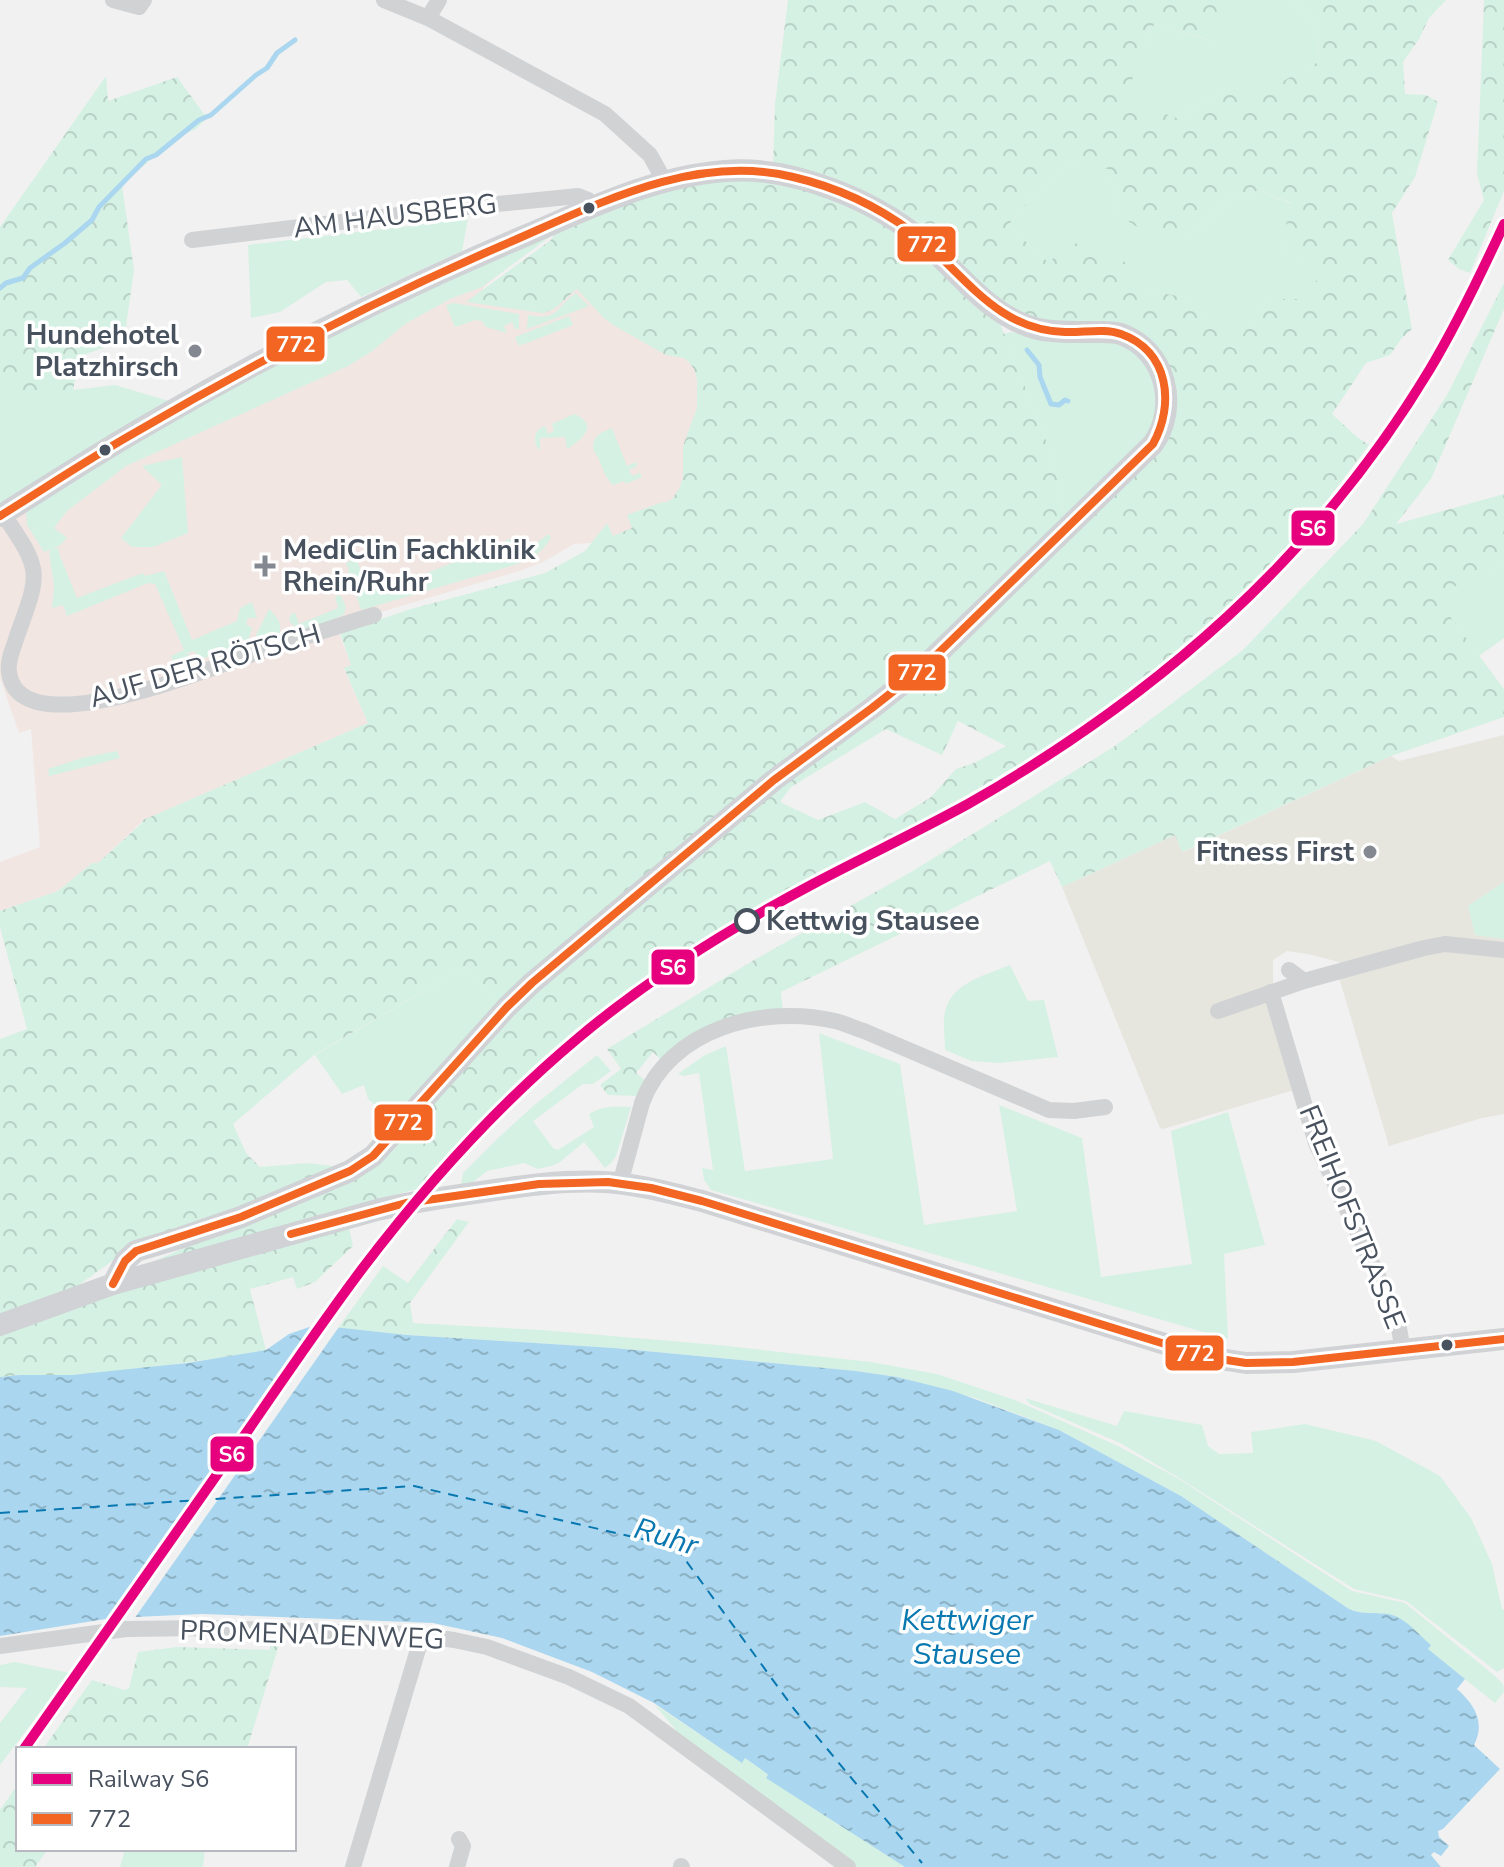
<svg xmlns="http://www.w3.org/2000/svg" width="1504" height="1867" viewBox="0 0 1504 1867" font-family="'Nunito Sans',sans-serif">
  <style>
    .commercial { fill: #e6e6df }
    .medical { fill: #f1e6e2 }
    .green { fill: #d5f1e3 }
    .forest { fill: url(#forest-crowns); fill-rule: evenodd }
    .water { fill: url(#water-ripples) }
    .pier { fill: #f2f1f1 }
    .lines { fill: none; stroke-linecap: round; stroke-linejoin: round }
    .stream { stroke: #aad7ef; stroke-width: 5 }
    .ferry { stroke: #0977b0; stroke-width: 2; stroke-dasharray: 10 8; stroke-linecap: butt }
    .minor { stroke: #d0d2d4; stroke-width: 16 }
    .secondary { stroke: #d0d2d6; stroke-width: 22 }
    .bus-1-casing { stroke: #fff; stroke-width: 14 }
    .bus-1 { stroke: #f26522; stroke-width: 8 }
    .rail-1-casing { stroke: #fff; stroke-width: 16 }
    .rail-1 { stroke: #e6007e; stroke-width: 10 }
    .bus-dot { fill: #48515e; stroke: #fff; stroke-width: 3 }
    .poi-dot { fill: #848991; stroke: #fff; stroke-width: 3 }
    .stop-dot { fill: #fff; stroke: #48515e; stroke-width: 4 }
    .labels { text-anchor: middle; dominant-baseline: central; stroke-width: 7; stroke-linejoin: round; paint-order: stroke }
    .street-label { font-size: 28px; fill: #48515e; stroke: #fff }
    .poi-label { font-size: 28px; font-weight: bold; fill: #48515e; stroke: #fff; text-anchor: end }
    .stop-label { font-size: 28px; font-weight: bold; fill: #48515e; stroke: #fff; text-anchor: start }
    .water-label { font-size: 30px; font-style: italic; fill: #0977b0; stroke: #fff }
    .line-badge { stroke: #fff; stroke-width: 3 }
    .badge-label { font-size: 22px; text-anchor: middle; font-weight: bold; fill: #fff }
  </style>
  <defs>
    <pattern id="forest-crowns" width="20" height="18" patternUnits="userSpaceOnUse" patternTransform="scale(2)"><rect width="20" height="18" fill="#d5f1e3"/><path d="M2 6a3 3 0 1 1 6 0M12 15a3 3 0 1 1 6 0" fill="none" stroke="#b8d0c5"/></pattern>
    <pattern id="water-ripples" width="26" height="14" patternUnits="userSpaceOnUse" patternTransform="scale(2)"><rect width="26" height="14" fill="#aad7ef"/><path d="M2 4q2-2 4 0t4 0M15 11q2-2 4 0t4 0" fill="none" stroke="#8cb1c5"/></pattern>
  </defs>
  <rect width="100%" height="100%" fill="#f2f1f1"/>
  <polygon class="commercial" points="1504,735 1504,1114 1482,1118 1389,1146 1338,974 1350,965 1308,954 1287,951 1273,960 1273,985 1294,1090 1163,1129 1160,1128 1062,887 1175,835 1183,852 1391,756 1399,761"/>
  <polygon class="medical" points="551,236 513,263 484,287 483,289 488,294 711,256 694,501 606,542 574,544 543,562 519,571 354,620 339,633 351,665 344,669 368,723 144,820 98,863 92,864 58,891 0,911 0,862 40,847 31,729 19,733 0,678 0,522"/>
  <g class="green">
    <polygon points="1217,0 1292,0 1317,25 1320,61 1265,92 1233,88 1176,118 1124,99 1154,24 1212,41"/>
    <polygon points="1071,161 1108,168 1119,215 1188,237 1227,201 1259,190 1292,204 1280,251 1322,271 1308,299 1269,299 1233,349 1184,297 1142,290 1048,262 1008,225 1030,200"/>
    <polygon points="468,219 462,251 361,297 347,280 326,282 280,312 251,318 248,245"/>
    <polygon points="551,236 482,287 450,299 405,324 371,352 348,366 126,466 67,511 54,528 67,538 59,546 52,548 58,548 60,556 77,598 143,573 145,576 164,571 192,640 237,621 240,608 252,602 257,618 248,618 246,624 252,628 248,642 245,645 197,660 195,651 188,653 190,663 176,667 171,656 184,650 155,584 148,583 67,616 63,605 52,608 54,586 49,552 51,549 44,552 27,525 26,511 63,486 200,405 411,295"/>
    <path d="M576,293L589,306L527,329L528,315C560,321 554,308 576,293Z"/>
    <polygon points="453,303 519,314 519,329 515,329 512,322 504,326 507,333 486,327 482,321 475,320 455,327 446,305"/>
    <polygon points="569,316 573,325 519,346 515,337"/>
    <polygon points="1010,332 1039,337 1119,341 1151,368 1160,405 1144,442 1066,521 1052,456 1004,334"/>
    <polygon points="115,385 169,401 0,508 0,390 73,390"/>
    <path d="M574,414C600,424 582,440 567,449L565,437L540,438V451C534,445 533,435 539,429L545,426L548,434L554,431L552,424Z"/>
    <path d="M612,428L627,466L636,462L637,466L629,470L632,476L640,473L642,477L626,484L624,481L613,485C606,478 604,472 600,462C599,458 596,455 594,451C590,437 602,432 612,428Z"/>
    <polygon points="182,457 188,533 153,547 132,547 121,538 162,485 142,466"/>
    <path d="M548,534L551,537C544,551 534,557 521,563L365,609H361L348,574L349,570L346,563L356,558L367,586L394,575L398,585L510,539L516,555L526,552Z"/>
    <polygon points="1504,566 1504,638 1479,656 1433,594"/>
    <path d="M338,595L341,596L346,607L344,614L339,617C324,622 297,639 289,619L292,613H295L299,624L338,608L335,597Z"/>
    <path d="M269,609C275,614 285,626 278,635C275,640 263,642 258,643L256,635Z"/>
    <polygon points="117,751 120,758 49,776 48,769 82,758"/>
    <polygon points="1504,882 1504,939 1475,935 1468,906"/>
    <path d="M1010,965L1028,1001L1044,1000L1058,1057L999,1063L972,1061L945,1050C945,1039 943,1028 944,1017C948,983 984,976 1010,965Z"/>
    <polygon points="465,967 502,1006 397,1124 368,1099 364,1085 342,1094 315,1055"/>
    <polygon points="819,1033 900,1064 924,1225 1017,1211 999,1105 1082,1138 1101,1277 1192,1264 1171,1131 1228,1112 1265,1245 1224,1254 1228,1339 711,1190 704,1180 702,1168 713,1170 699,1073 684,1076 678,1074 705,1055 726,1046 745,1171 833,1159"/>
    <path d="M597,1055L611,1071L593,1084H583L533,1121L553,1148L558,1150L594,1127L589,1114C602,1106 616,1106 631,1107L616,1156L612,1162L605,1168L584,1142L560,1162L551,1166L538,1169L524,1163L487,1171L472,1183L461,1186L463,1173L495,1141L532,1107Z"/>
    <polygon points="413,1323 542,1330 718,1345 871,1362 937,1374 1015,1400 1118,1446 1179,1479 1352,1591 1405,1603 1495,1676 1503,1684 1504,1692 1495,1703 1427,1649 1430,1646 1383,1613 1364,1614 1349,1609 1181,1496 1059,1430 975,1398 897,1377 856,1371 614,1348 407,1335"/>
    <polygon points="1025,1398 1117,1426 1124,1411 1202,1425 1208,1446 1219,1454 1253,1453 1251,1432 1305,1424 1376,1441 1440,1476 1471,1518 1492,1564 1502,1609 1504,1610 1504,1668 1497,1672 1406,1601 1354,1589 1179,1478 1120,1443 1030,1404"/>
    <polygon points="15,1662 70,1673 0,1765 0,1723 27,1688 0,1687 0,1665"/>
    <polygon points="654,1704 741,1762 745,1758 766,1773 768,1775 767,1778 905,1867 855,1867 684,1740"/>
    <polygon points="125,1849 205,1849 203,1867 120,1867"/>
  </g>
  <g class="forest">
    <path d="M788,0H1218L1213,41L1154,24L1125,98L1176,118L1233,88L1265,91L1320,61L1317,25L1292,0H1446L1429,18L1419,39L1403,62L1405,94L1426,95L1438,102L1415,177L1392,213L1412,329L1402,338L1390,355L1366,363L1332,414L1357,437L1369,445L1310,523L1252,585L1203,632L1148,678L1088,722L1029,761L760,908L633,988L600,1013L554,1052L501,1102L417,1189L150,1263L363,1169L534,987L772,790L1168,436C1184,410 1167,378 1159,352L1082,325L1019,316L948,256L773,167L775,104ZM1071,161L1108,169L1119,215L1158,241L1188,237L1227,201L1259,190L1291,203L1280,251L1321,271L1307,299H1269L1233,348L1184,297L1142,290L1135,269L1087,236L1048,262L1008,225L1030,200ZM958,721L1006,746L974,763L956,769L930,798L895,819L865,802L818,820L780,802L791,787L886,729L942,755Z"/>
    <polygon points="1484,0 1504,0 1504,191 1470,273 1459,269 1448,260 1484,200 1477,174"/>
    <polygon points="106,76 108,101 177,77 207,118 196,129 177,136 122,185 134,270 124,341 80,356 73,390 0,390 0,227"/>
    <path d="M747,179L810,189L882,219L998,318L1052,456L1066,521L968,620L502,1006L465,967L314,1055L233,1124L246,1153L260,1167L307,1163L342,1167L127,1250L68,1293L0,1320V1039L27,1029L0,927V911L58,891L92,863H98L142,823L143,820L368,723L344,668L351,665L340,633L411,609L545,573L585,551L607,523L613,536L632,528L627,515L660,503L667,502L672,499L679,489L683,478V446L697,408V379L694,369L689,362L684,358L666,355L613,325L604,318L577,289C564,298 558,311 542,313L466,302L551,240L556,231L633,201L688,185Z"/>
    <polygon points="1504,283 1504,309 1431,479 1396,524 1504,494 1504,566 1434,595 1504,689 1504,717 1391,756 1182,852 1175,835 1062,887 1050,861 781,992 783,1013 756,1016 663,1062 653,1052 636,1073 646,1081 636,1096 608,1095 600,1085 621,1069 607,1049 754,960 911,872 1115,746 1243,650 1363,524 1447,395"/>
    <polygon points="457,1219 469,1222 410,1303 413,1323 407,1335 338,1328 383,1266 408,1283"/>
    <path d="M349,1228L353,1246L315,1282L297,1289L293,1277L250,1289L266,1350C203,1361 139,1370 75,1375C50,1376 25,1374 0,1377V1333L118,1293Z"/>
    <polygon points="270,1638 281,1638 247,1749 43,1749 92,1680 125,1690 129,1688 138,1652 177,1647 270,1650"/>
    <polygon points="18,1784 18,1849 48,1849 35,1867 0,1867 0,1810"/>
  </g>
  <path class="water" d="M315,1325L407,1335L614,1348L856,1371L897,1377L953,1391L1059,1430L1181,1496L1349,1609C1362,1615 1374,1612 1388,1614C1405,1617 1418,1634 1431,1645L1428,1649L1465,1679L1457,1689C1474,1704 1486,1722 1474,1745L1500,1769L1443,1829L1438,1831L1439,1837L1449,1846L1441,1856L1434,1852L1431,1855L1441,1867H905L766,1778L768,1775L766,1773L745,1758L742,1763L654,1703L592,1672L502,1638L433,1623L202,1614L112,1618L0,1636V1377L20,1375H72L187,1363L266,1350L289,1334Z"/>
  <polygon class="pier" points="316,1322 341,1324 132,1622 104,1624"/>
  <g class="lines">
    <g class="stream">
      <polyline points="0,288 6,283 23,278 30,268 65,243 92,220 99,207 146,159 156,155 199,120 211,115 256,75 267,68 277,53 295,40"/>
      <polyline points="1027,350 1039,365 1040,377 1051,404 1059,405 1065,400 1068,401"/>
    </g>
    <polyline class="ferry" points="0,1513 414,1486 676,1547 794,1709 922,1863"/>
    <g class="minor">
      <polyline points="113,0 139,7 144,0"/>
      <polyline points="384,0 428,18 605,114 650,155 665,182"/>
      <polyline points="428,18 439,0"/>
      <polyline points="192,240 447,209 578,196 588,200 595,206"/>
      <path d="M3,514C43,572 40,572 17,636C14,647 7,660 9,672C18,748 206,669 247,656C289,642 331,628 374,615"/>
      <polyline points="1289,970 1304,981 1424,948 1445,944 1504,950"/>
      <polyline points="1271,992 1316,1143 1397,1317 1403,1351"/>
      <polyline points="1218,1011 1304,981"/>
      <path d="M620,1184L642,1103C669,1029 763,1004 835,1021C844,1023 854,1028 864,1031L1049,1110L1074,1111L1105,1107"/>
      <polyline points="0,1646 126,1629 203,1628 409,1634 454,1640 487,1647 569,1677 629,1706 848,1867"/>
      <polyline points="681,1866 682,1867"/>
      <polyline points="353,1867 422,1636"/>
      <polyline points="457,1867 463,1846 459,1839"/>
    </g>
    <g class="secondary">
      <path d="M0,516C51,484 101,451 154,421C274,351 399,289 527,235C590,208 656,176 725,171C750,169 776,172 801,179C841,190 879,207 913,233C954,264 985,316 1038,329C1056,333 1075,332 1093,332C1103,332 1112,331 1121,334C1166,350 1179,407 1153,444L924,667L872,708L774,780L532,983L507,1007L373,1156L350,1171L241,1217L180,1238L136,1251L125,1261L113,1284"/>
      <path d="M0,1325L113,1284L377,1210C411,1202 446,1197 481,1192C521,1186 563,1180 604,1182C638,1184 670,1193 702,1201L1207,1357L1246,1363L1293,1362L1504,1339"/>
    </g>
    <defs>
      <g id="bus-1">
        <path d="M0,516C45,488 90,458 136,432C254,363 376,300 501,246C592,207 692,152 793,177C836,187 877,206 912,232C963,271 994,330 1065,332C1082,333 1104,328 1121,334C1169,351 1175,404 1153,444L924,667L872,708L774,780L532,983L507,1007L373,1156L350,1171L241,1217L136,1251L125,1261L113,1284"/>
        <polyline points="291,1234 406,1203 539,1184 608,1182 651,1188 702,1201 1207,1357 1246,1363 1293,1362 1504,1339"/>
      </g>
    </defs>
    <use href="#bus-1" class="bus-1-casing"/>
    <use href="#bus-1" class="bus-1"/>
    <defs>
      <path id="rail-1" d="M24,1749C99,1642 175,1536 249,1429C286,1375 323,1321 362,1269C426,1185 497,1106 577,1039C649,978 730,928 813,884C864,857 917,832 968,804C1157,696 1317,557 1430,369C1458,322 1481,274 1504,224"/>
    </defs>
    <use href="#rail-1" class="rail-1-casing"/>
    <use href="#rail-1" class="rail-1"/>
  </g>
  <g class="bus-dot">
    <circle cx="589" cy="208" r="7"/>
    <circle cx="105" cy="450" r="7"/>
    <circle cx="1447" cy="1345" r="7"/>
  </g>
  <g class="poi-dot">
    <circle cx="195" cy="351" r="8"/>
    <path d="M261 554h8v8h8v8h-8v8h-8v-8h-8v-8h8z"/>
    <circle cx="1370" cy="852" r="8"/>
  </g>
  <circle class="stop-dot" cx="747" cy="921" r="11"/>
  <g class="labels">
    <g class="street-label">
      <text transform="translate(395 216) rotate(-7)">AM HAUSBERG</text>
      <text transform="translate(205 666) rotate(-16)">AUF DER RÖTSCH</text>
      <text transform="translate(1352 1217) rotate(68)">FREIHOFSTRASSE</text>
      <text transform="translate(312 1635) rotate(2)">PROMENADENWEG</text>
    </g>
    <g class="poi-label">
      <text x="179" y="335">Hundehotel<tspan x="179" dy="32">Platzhirsch</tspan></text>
      <text x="283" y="550" text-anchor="start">MediClin Fachklinik<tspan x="283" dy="32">Rhein/Ruhr</tspan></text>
      <text x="1354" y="852">Fitness First</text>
    </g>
    <g class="stop-label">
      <text x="766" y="921">Kettwig Stausee</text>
    </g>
    <g class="water-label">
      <text transform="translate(666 1537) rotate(17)">Ruhr</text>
      <text x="967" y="1620">Kettwiger<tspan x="967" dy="34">Stausee</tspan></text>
    </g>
  </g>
  <g class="line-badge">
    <rect x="896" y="225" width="61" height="38" rx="8" fill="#f26522"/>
    <rect x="265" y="325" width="61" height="38" rx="8" fill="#f26522"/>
    <rect x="1290" y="509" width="46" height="38" rx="8" fill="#e6007e"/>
    <rect x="887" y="653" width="60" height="39" rx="8" fill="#f26522"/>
    <rect x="650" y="948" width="46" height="38" rx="8" fill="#e6007e"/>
    <rect x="373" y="1103" width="61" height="39" rx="8" fill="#f26522"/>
    <rect x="1164" y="1334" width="61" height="38" rx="8" fill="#f26522"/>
    <rect x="209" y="1435" width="46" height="38" rx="8" fill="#e6007e"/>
  </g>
  <g class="badge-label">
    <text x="927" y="252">772</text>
    <text x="296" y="352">772</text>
    <text x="1313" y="536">S6</text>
    <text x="917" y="680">772</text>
    <text x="673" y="975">S6</text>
    <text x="403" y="1130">772</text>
    <text x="1195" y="1361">772</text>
    <text x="232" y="1462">S6</text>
  </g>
  <rect x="16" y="1747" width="280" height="104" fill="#ffffff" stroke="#b6b9bf" stroke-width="2"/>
  <rect x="32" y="1773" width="40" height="12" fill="#e6007e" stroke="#b6b9bf" stroke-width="2"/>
  <text x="88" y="1787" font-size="24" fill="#48515e">Railway S6</text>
  <rect x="32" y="1813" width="40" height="12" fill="#f26522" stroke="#b6b9bf" stroke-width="2"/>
  <text x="88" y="1827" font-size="24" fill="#48515e">772</text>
</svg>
